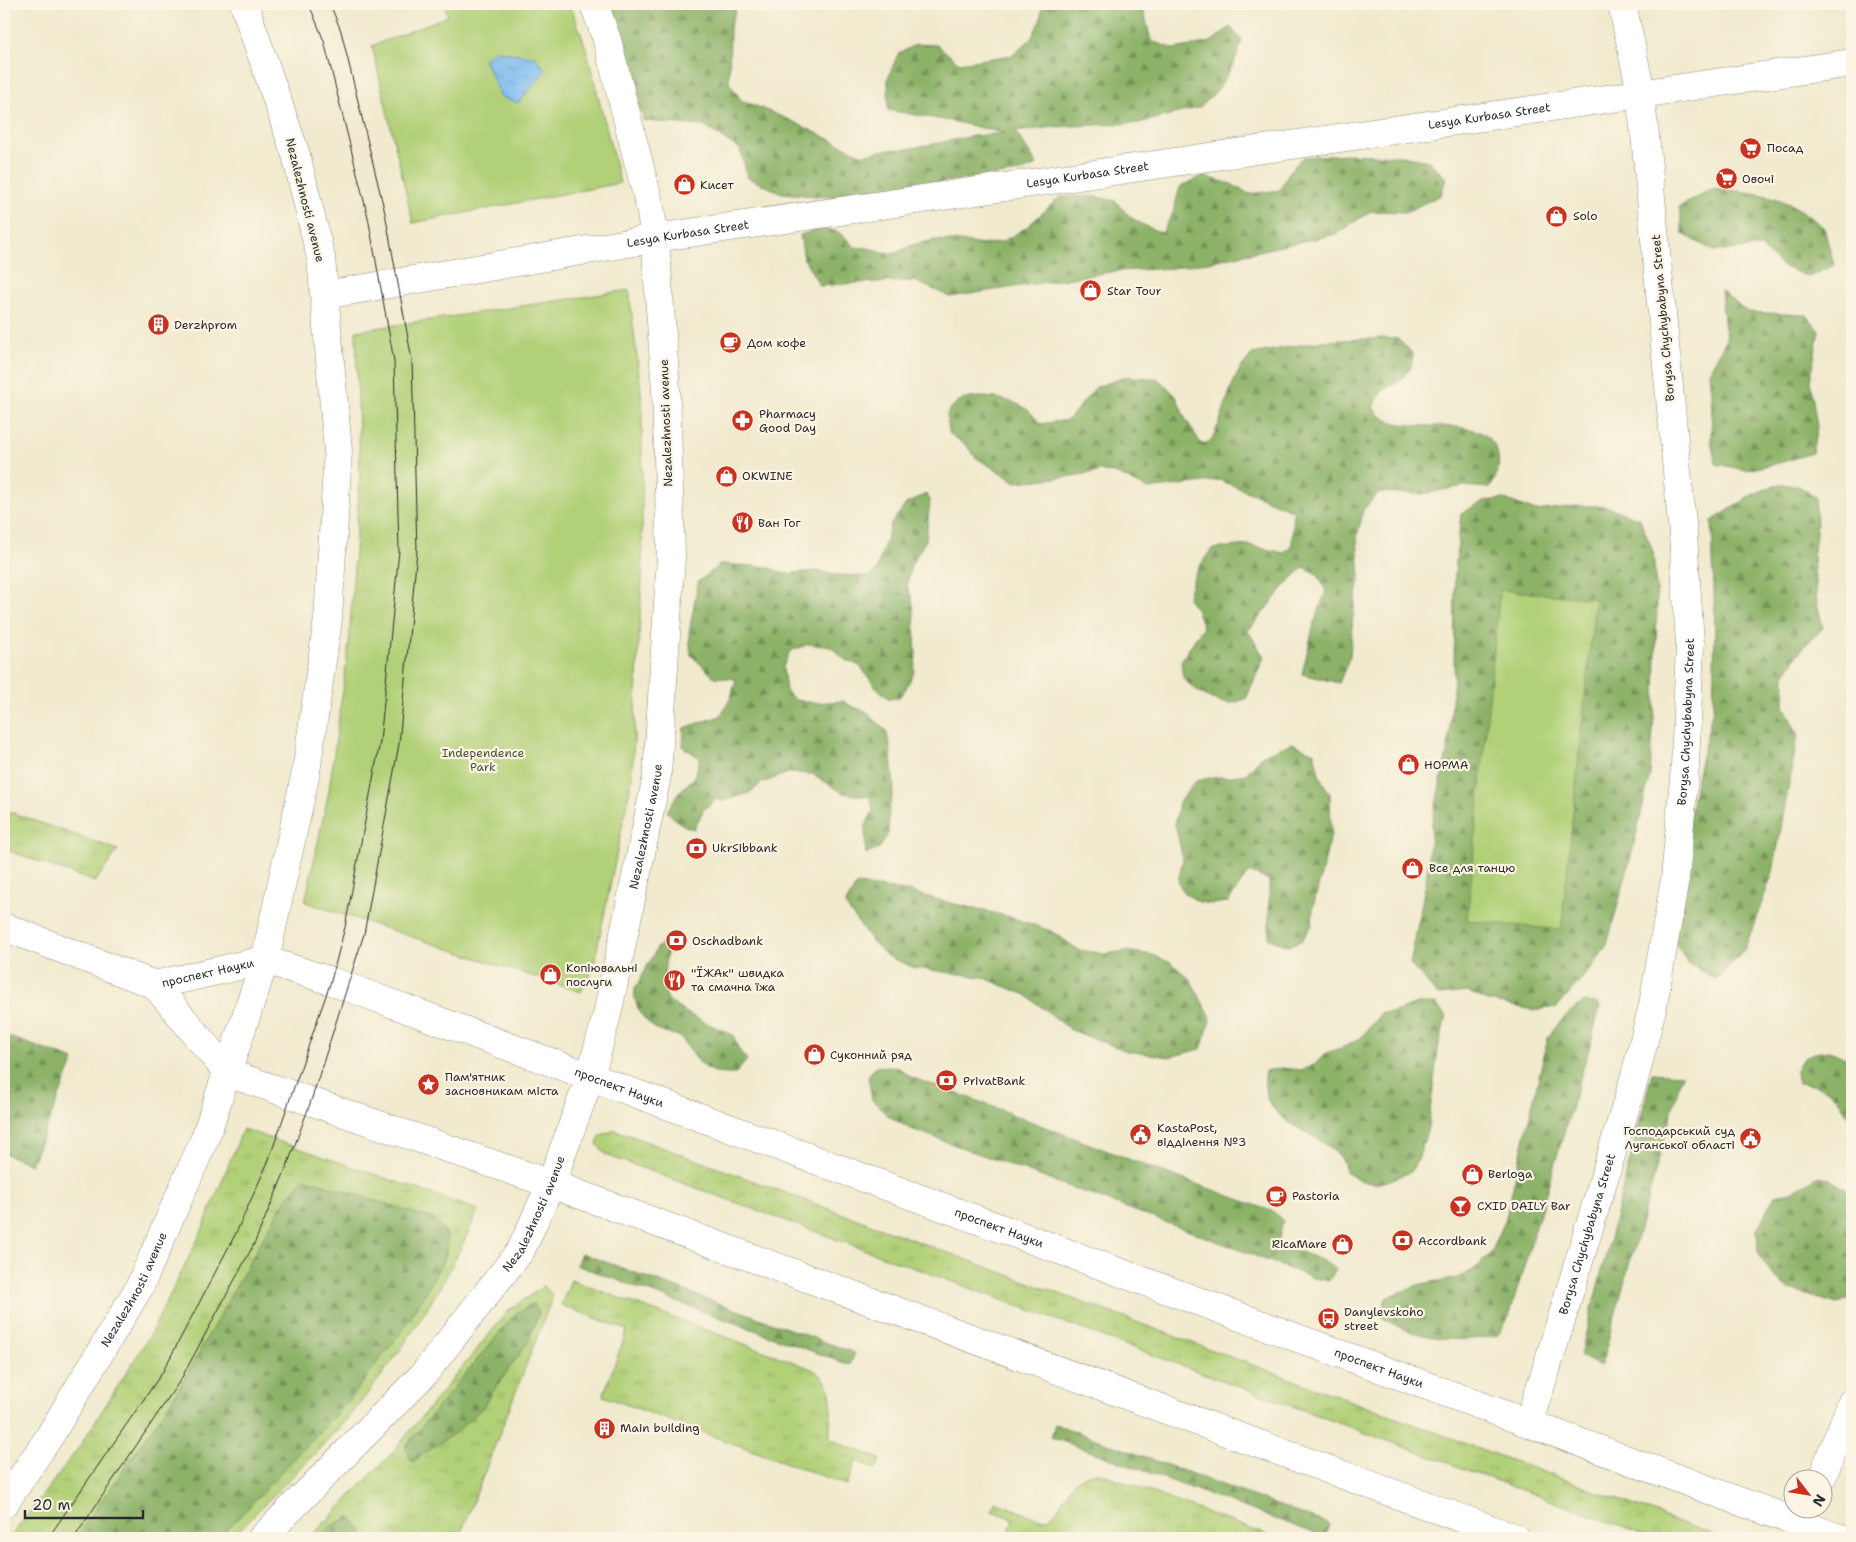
<svg xmlns="http://www.w3.org/2000/svg" width="1856" height="1542" viewBox="0 0 1856 1542" font-family="'Shantell Sans',sans-serif">
  <style>
    .grass { fill: url(#grass-tufts); stroke: #6e7e51 }
    .forest { fill: url(#forest-firs); stroke: #5c6e4a }
    .green { fill: #b1d077; stroke: #6e7e51 }
    .water { fill: url(#water-ripples); stroke: #54738e }
    .lines { fill: none; stroke-linecap: round; stroke-linejoin: round }
    .minor-casing { stroke: #8e8a7c; stroke-width: 29 }
    .major-casing { stroke: #8e8a7c; stroke-width: 29 }
    .minor { stroke: #fff; stroke-width: 28 }
    .major { stroke: #fff; stroke-width: 28 }
    .tram { stroke: #2b2b2b; stroke-width: 1 }
    .labels { text-anchor: middle; dominant-baseline: central; stroke-width: 4.5; stroke-linejoin: round; paint-order: stroke }
    .street-label { font-size: 12px; fill: #2b2b2b; stroke: #fcf5e5 }
    .poi-label { font-size: 12px; fill: #2b2b2b; stroke: #fcf5e5; text-anchor: start }
    .park-label { font-size: 12px; fill: #4c543e; stroke: #fcf5e5 }
  </style>
  <defs>
    <pattern id="grass-tufts" width="24" height="20" patternUnits="userSpaceOnUse" patternTransform="scale(1.25)"><rect width="24" height="20" fill="#b1d077"/><path d="M3 7l-1-3M5 7V3M7 7l1-3M15 17l-1-3M17 17v-4M19 17l1-3" fill="none" stroke="#98b367"/></pattern>
    <pattern id="forest-firs" width="22" height="20" patternUnits="userSpaceOnUse" patternTransform="scale(1.25)"><rect width="22" height="20" fill="#8cb268"/><path d="M5 1l3.5 6h-7zM16 11l3.5 6h-7z" fill="#739156"/></pattern>
    <pattern id="water-ripples" width="26" height="14" patternUnits="userSpaceOnUse" patternTransform="scale(1.25)"><rect width="26" height="14" fill="#7dbbf0"/><path d="M2 4q2-2 4 0t4 0M15 11q2-2 4 0t4 0" fill="none" stroke="#6798c3"/></pattern>
  </defs>
  <rect width="100%" height="100%" fill="#fcf5e5"/>
  <filter id="ink" filterUnits="userSpaceOnUse"><feTurbulence type="fractalNoise" baseFrequency=".02" numOctaves="2"/><feDisplacementMap in="SourceGraphic" scale="10" xChannelSelector="R" yChannelSelector="G"/><feConvolveMatrix kernelMatrix="1 2 1 2 8 2 1 2 1" color-interpolation-filters="sRGB"/></filter>
  <filter id="wash" filterUnits="userSpaceOnUse"><feTurbulence type="fractalNoise" baseFrequency=".0096" numOctaves="4" result="noise"/><feDisplacementMap in="SourceGraphic" scale="20" xChannelSelector="R" yChannelSelector="G"/><feGaussianBlur stdDeviation="1.12" result="paint"/><feColorMatrix in="noise" values="0 0 0 0 0 0 0 0 0 0 0 0 0 0 0 0 0 1.4 0 .05"/><feComposite in="paint" operator="in"/></filter>
  <g filter="url(#wash)">
    <rect width="100%" height="100%" fill="#f1eace"/>
    <g class="grass">
      <polygon points="4,810 118,850 95,882 4,849"/>
      <path d="M243,1129L478,1210C448,1283 397,1361 345,1421C309,1462 269,1498 232,1538H10L79,1447L149,1337L201,1233Z"/>
      <polygon points="615,1130 1722,1538 1653,1538 606,1155 597,1144 601,1135"/>
      <path d="M571,1280L807,1367C841,1381 829,1409 830,1438L841,1444L880,1459L876,1469L856,1461L847,1485L603,1396L627,1330L561,1305Z"/>
      <polygon points="544,1286 553,1296 459,1538 310,1538 392,1453 509,1310"/>
      <path d="M1092,1473H1099L1275,1538H1017L1008,1535L1013,1519L992,1511L995,1502L1039,1519H1046C1066,1511 1062,1481 1092,1473Z"/>
    </g>
    <g class="forest">
      <polygon points="606,4 734,4 736,9 730,27 729,83 741,100 790,120 862,155 885,150 907,149 974,136 1004,133 956,122 888,110 888,78 898,54 916,44 937,45 959,63 1013,55 1031,39 1040,21 1043,4 1142,4 1151,41 1174,49 1211,42 1230,27 1242,41 1233,65 1219,88 1201,107 1139,123 1052,127 1016,132 1037,165 1020,172 827,197 782,193 748,178 740,149 704,126 644,121"/>
      <path d="M1347,154L1402,156L1429,161L1446,178L1441,195L1406,212L1371,211L1336,234L1208,262L1172,268L1117,271L950,297L915,281L855,283L820,286L804,259L800,235C825,226 838,226 854,247L867,248L894,254L913,245L933,240L960,241L982,245L1002,242L1027,227L1060,197L1093,196L1116,201C1127,218 1144,226 1162,233L1173,213L1180,187L1203,176L1231,184L1249,194L1280,190L1289,172L1303,157Z"/>
      <path d="M1711,189C1739,191 1766,192 1792,205C1803,211 1814,220 1824,228L1834,265L1809,277L1782,266L1761,247L1714,251L1683,234L1679,207Z"/>
      <polygon points="1721,291 1747,312 1807,315 1819,330 1810,381 1817,427 1812,453 1779,463 1746,470 1716,464 1711,441 1712,407 1709,372 1726,340"/>
      <path d="M1384,338L1398,339L1413,354L1411,367L1400,381L1383,390L1373,407C1393,445 1485,405 1497,452C1501,466 1497,476 1490,488L1463,486L1422,494L1379,492L1363,510L1357,538L1360,576L1353,615L1350,656L1339,683L1302,674L1314,624L1326,591L1318,575L1304,567C1282,586 1267,609 1248,631L1264,657L1246,699C1241,700 1235,703 1231,703C1212,703 1195,690 1183,678L1181,661L1203,627L1196,609L1188,598C1192,577 1199,566 1212,549L1248,545L1284,553L1292,544L1294,511L1220,480L1148,489L1118,474L1102,471L1067,477L1016,482L975,457L967,446L949,433L947,414C950,410 954,404 958,402C976,392 1015,398 1030,412C1033,415 1037,420 1040,424L1068,420L1096,387L1126,377L1157,378L1176,396L1184,416L1201,444L1210,442C1223,421 1226,395 1238,373C1241,367 1247,360 1252,354L1321,341Z"/>
      <polygon points="1775,485 1797,485 1815,496 1817,524 1813,559 1817,603 1823,628 1802,648 1785,674 1784,706 1798,735 1773,872 1744,951 1716,979 1689,964 1671,936 1695,786 1713,709 1715,629 1712,521 1752,495"/>
      <path d="M926,494L930,500L926,540L911,565L907,586L912,598L914,613L916,657L914,672L905,690L898,698H888L875,686L860,666L844,659L831,647L809,644L790,651L783,667L786,691L795,700L814,703L843,701L851,706L865,711L886,730L890,746L894,787L889,809L888,834L879,849L866,854L865,828L873,810L870,797L843,793L813,774L788,773L762,783L749,793L724,801L716,799L704,809L694,829C683,827 674,819 667,811L679,792L695,777L700,758L683,747L684,728L720,716L731,698L736,679L714,677L691,655L689,633L698,582L721,564L767,567L785,574L817,571L836,575L869,576L876,572L891,524L906,504Z"/>
      <polygon points="1504,499 1536,511 1575,506 1605,506 1640,519 1653,552 1657,599 1655,700 1650,775 1632,852 1607,945 1592,967 1557,1007 1534,1010 1488,1001 1468,992 1438,995 1410,964 1426,882 1432,823 1448,748 1454,678 1455,572 1461,513 1484,501"/>
      <polygon points="1292,743 1314,753 1320,777 1330,794 1331,834 1313,908 1312,925 1302,940 1288,946 1269,939 1269,880 1249,872 1228,902 1211,904 1199,902 1184,893 1178,882 1183,859 1175,824 1179,802 1196,781 1214,777 1226,777 1246,774 1263,755"/>
      <polygon points="857,884 911,892 950,903 1007,916 1051,931 1079,950 1105,954 1126,951 1153,955 1171,963 1190,979 1211,1019 1201,1049 1169,1057 1127,1051 1071,1030 1026,995 982,977 915,968 887,956 871,940 845,905"/>
      <path d="M664,942L669,944C666,960 661,980 666,995C671,1010 719,1028 733,1035L739,1050L747,1060L735,1074C713,1075 702,1068 690,1050C687,1046 684,1041 681,1038C675,1033 668,1035 662,1032C647,1026 632,1006 635,989L657,948Z"/>
      <path d="M1584,1002L1596,1003L1600,1006L1591,1042L1509,1317L1498,1335C1460,1344 1412,1339 1380,1316L1386,1298L1417,1285L1438,1281L1455,1279L1476,1268L1491,1253L1505,1221L1548,1038C1558,1023 1569,1011 1584,1002Z"/>
      <path d="M1418,1004H1436L1446,1017L1438,1048L1428,1128L1419,1157L1411,1172C1382,1182 1376,1191 1347,1173C1345,1169 1344,1162 1342,1159C1326,1136 1272,1124 1266,1094C1264,1087 1265,1078 1265,1071L1282,1068L1301,1070L1314,1065L1326,1053L1346,1046L1361,1038L1381,1013H1391Z"/>
      <polygon points="4,1035 74,1060 31,1165 4,1153"/>
      <path d="M1830,1051L1852,1061V1124C1837,1095 1832,1086 1798,1083C1794,1072 1798,1060 1809,1055C1815,1052 1823,1052 1830,1051Z"/>
      <polygon points="876,1066 899,1068 911,1077 983,1103 1152,1168 1274,1212 1283,1221 1278,1243 1321,1260 1336,1269 1329,1281 1313,1278 1219,1242 909,1128 887,1115 872,1100 868,1076"/>
      <polygon points="1652,1073 1682,1075 1601,1366 1580,1356"/>
      <polygon points="1817,1177 1830,1179 1848,1191 1846,1214 1852,1223 1852,1297 1837,1304 1790,1290 1773,1276 1758,1254 1757,1229 1775,1195 1791,1192"/>
      <polygon points="304,1178 434,1219 447,1234 446,1255 426,1292 399,1335 348,1401 219,1538 76,1538 174,1397 280,1208"/>
      <polygon points="581,1253 855,1353 850,1365 576,1265"/>
      <polygon points="534,1303 539,1313 529,1340 481,1409 456,1432 412,1462 405,1447 515,1314"/>
      <polygon points="1055,1424 1329,1524 1325,1537 1051,1437"/>
      <polygon points="350,1516 361,1530 366,1538 318,1538 329,1528"/>
    </g>
    <g class="green">
      <polygon points="444,4 570,4 586,48 620,183 413,223 372,46 448,16"/>
      <polygon points="629,290 642,400 642,577 632,778 593,969 581,992 305,902 329,791 349,644 360,473 356,331"/>
      <polygon points="1500,590 1595,599 1561,930 1467,920"/>
    </g>
    <polygon class="water" points="494,51 534,56 546,70 518,103 501,97 484,59"/>
  </g>
  <g filter="url(#ink)">
    <g class="lines">
      <defs>
        <g id="minor">
          <path id="s1" d="M325,295L669,236L1852,63"/>
          <path id="s2" d="M1528,1423L1546,1370L1635,1076L1653,1005L1675,879L1685,767L1690,644L1683,534L1645,135L1638,78L1622,4"/>
          <polyline points="1821,1480 1852,1402"/>
        </g>
        <g id="major">
          <path id="s3" d="M4,927L155,985L265,960L331,981L1839,1538"/>
          <polyline points="155,985 228,1073 551,1184 1515,1538"/>
          <path id="s4" d="M4,1504L49,1437L139,1288L205,1138L265,960L306,772L328,619L338,451L321,258L296,155L244,4"/>
          <path id="s5" d="M262,1538L423,1375L521,1250L551,1184L590,1077L607,1015L657,776L671,556L666,390L655,239L650,207L607,40L594,4"/>
        </g>
      </defs>
      <use href="#minor" class="minor-casing"/>
      <use href="#major" class="major-casing"/>
      <use href="#minor" class="minor"/>
      <use href="#major" class="major"/>
      <g class="tram">
        <polyline points="48,1538 162,1373 235,1235 268,1162 331,981 345,927 380,742 399,551 394,361 368,217 324,41 309,4"/>
        <polyline points="74,1538 181,1379 254,1244 286,1169 311,1101 364,934 399,744 417,551 412,360 385,213 341,31 330,4"/>
      </g>
    </g>
  </g>
  <defs>
    <symbol id="supermarket-disc" viewBox="-11 -11 22 22"><circle r="9.5" fill="#c8321e" stroke="#fcf5e5"/><path d="M-6-5.5h2.5l.6 2H6L4.5 2H-2.5L-4.4-4H-6ZM-1.5 3.2a1.3 1.3 0 1 0 .1 0ZM3 3.2a1.3 1.3 0 1 0 .1 0Z" fill="#fff"/></symbol>
    <symbol id="shop-disc" viewBox="-11 -11 22 22"><circle r="9.5" fill="#c8321e" stroke="#fcf5e5"/><path d="M-5-2.5h2.3a2.7 3.5 0 0 1 5.4 0H5L5.5 6h-11ZM-1.5-2.5h3a1.5 2.3 0 0 0-3 0Z" fill="#fff"/></symbol>
    <symbol id="building-disc" viewBox="-11 -11 22 22"><circle r="9.5" fill="#c8321e" stroke="#fcf5e5"/><path d="M-4-6H4V6H1V3H-1V6H-4ZM-2.5-4.3h1.7v1.8h-1.7ZM.8-4.3h1.7v1.8H.8ZM-2.5-1h1.7V.8h-1.7ZM.8-1h1.7V.8H.8Z" fill="#fff"/></symbol>
    <symbol id="cafe-disc" viewBox="-11 -11 22 22"><circle r="9.5" fill="#c8321e" stroke="#fcf5e5"/><path d="M-5.5-4.5H6V0H3Q3 3.5 0 3.5H-2.5Q-5.5 3.5-5.5 0ZM3-3.2v2h1.7v-2ZM-6 4.5H4V6H-6Z" fill="#fff"/></symbol>
    <symbol id="pharmacy-disc" viewBox="-11 -11 22 22"><circle r="9.5" fill="#c8321e" stroke="#fcf5e5"/><path d="M-2-6h4v4h4v4h-4v4h-4v-4h-4v-4h4Z" fill="#fff"/></symbol>
    <symbol id="restaurant-disc" viewBox="-11 -11 22 22"><circle r="9.5" fill="#c8321e" stroke="#fcf5e5"/><path d="M-5-6h1v4h1v-4h1v4h1v-4h1v5L-1.5 .5V6h-2V.5L-5-1ZM5-6V6H3V1.5H1.5Q1.5-4 5-6Z" fill="#fff"/></symbol>
    <symbol id="bank-disc" viewBox="-11 -11 22 22"><circle r="9.5" fill="#c8321e" stroke="#fcf5e5"/><path d="M-6-4H6V4H-6ZM0-2.3a2.3 2.3 0 1 0 0 4.6a2.3 2.3 0 1 0 0-4.6Z" fill="#fff"/></symbol>
    <symbol id="sight-disc" viewBox="-11 -11 22 22"><circle r="9.5" fill="#c8321e" stroke="#fcf5e5"/><path d="M0-6L1.8-2.2L6-1.7L2.9 1.2L3.7 5.4L0 3.3L-3.7 5.4L-2.9 1.2L-6-1.7L-1.8-2.2Z" fill="#fff"/></symbol>
    <symbol id="civic-disc" viewBox="-11 -11 22 22"><circle r="9.5" fill="#c8321e" stroke="#fcf5e5"/><path d="M-.6-6.5H3V-4.5H.6V-3L4-1V1h2V6H-6V1h2V-1L-.6-3ZM-1.2 2.5V6h2.4V2.5Z" fill="#fff"/></symbol>
    <symbol id="bar-disc" viewBox="-11 -11 22 22"><circle r="9.5" fill="#c8321e" stroke="#fcf5e5"/><path d="M-6-5H6L.8 .8V4.5H3.5V6h-7V4.5H-.8V.8Z" fill="#fff"/></symbol>
    <symbol id="bus-disc" viewBox="-11 -11 22 22"><circle r="9.5" fill="#c8321e" stroke="#fcf5e5"/><path d="M-5-6H5V4H4V6H2V4H-2V6H-4V4H-5ZM-3.5-4V0h7V-4ZM-3.5 1.2v1.5H-2V1.2ZM2 1.2v1.5H3.5V1.2Z" fill="#fff"/></symbol>
  </defs>
  <g fill-rule="evenodd">
    <use href="#supermarket-disc" x="1738" y="136" width="25" height="25"/>
    <use href="#supermarket-disc" x="1714" y="166" width="25" height="25"/>
    <use href="#shop-disc" x="672" y="172" width="25" height="25"/>
    <use href="#shop-disc" x="1544" y="204" width="25" height="25"/>
    <use href="#shop-disc" x="1078" y="278" width="25" height="25"/>
    <use href="#building-disc" x="146" y="312" width="25" height="25"/>
    <use href="#cafe-disc" x="718" y="330" width="25" height="25"/>
    <use href="#pharmacy-disc" x="730" y="408" width="25" height="25"/>
    <use href="#shop-disc" x="714" y="464" width="25" height="25"/>
    <use href="#restaurant-disc" x="730" y="510" width="25" height="25"/>
    <use href="#shop-disc" x="1396" y="752" width="25" height="25"/>
    <use href="#bank-disc" x="684" y="836" width="25" height="25"/>
    <use href="#shop-disc" x="1400" y="856" width="25" height="25"/>
    <use href="#bank-disc" x="664" y="928" width="25" height="25"/>
    <use href="#shop-disc" x="538" y="962" width="25" height="25"/>
    <use href="#restaurant-disc" x="662" y="968" width="25" height="25"/>
    <use href="#shop-disc" x="802" y="1042" width="25" height="25"/>
    <use href="#bank-disc" x="934" y="1068" width="25" height="25"/>
    <use href="#sight-disc" x="416" y="1072" width="25" height="25"/>
    <use href="#civic-disc" x="1128" y="1122" width="25" height="25"/>
    <use href="#civic-disc" x="1738" y="1126" width="25" height="25"/>
    <use href="#shop-disc" x="1460" y="1162" width="25" height="25"/>
    <use href="#cafe-disc" x="1264" y="1184" width="25" height="25"/>
    <use href="#bar-disc" x="1448" y="1194" width="25" height="25"/>
    <use href="#bank-disc" x="1390" y="1228" width="25" height="25"/>
    <use href="#shop-disc" x="1330" y="1232" width="25" height="25"/>
    <use href="#bus-disc" x="1316" y="1306" width="25" height="25"/>
    <use href="#building-disc" x="592" y="1416" width="25" height="25"/>
  </g>
  <g class="labels">
    <g class="street-label">
      <text stroke="none"><textPath href="#s1" startOffset="1178">Lesya Kurbasa Street</textPath></text>
      <text stroke="none"><textPath href="#s1" startOffset="772">Lesya Kurbasa Street</textPath></text>
      <text transform="translate(305 200) rotate(76)">Nezalezhnosti avenue</text>
      <text stroke="none"><textPath href="#s1" startOffset="368">Lesya Kurbasa Street</textPath></text>
      <text transform="translate(1663 318) rotate(-95)">Borysa Chychybabyna Street</text>
      <text transform="translate(666 423) rotate(-92)">Nezalezhnosti avenue</text>
      <text stroke="none"><textPath href="#s2" startOffset="722">Borysa Chychybabyna Street</textPath></text>
      <text stroke="none"><textPath href="#s5" startOffset="831">Nezalezhnosti avenue</textPath></text>
      <text stroke="none"><textPath href="#s3" startOffset="216">проспект Науки</textPath></text>
      <text stroke="none"><textPath href="#s3" startOffset="651">проспект Науки</textPath></text>
      <text stroke="none"><textPath href="#s5" startOffset="426">Nezalezhnosti avenue</textPath></text>
      <text stroke="none"><textPath href="#s3" startOffset="1056">проспект Науки</textPath></text>
      <text stroke="none"><textPath href="#s2" startOffset="198">Borysa Chychybabyna Street</textPath></text>
      <text stroke="none"><textPath href="#s4" startOffset="251">Nezalezhnosti avenue</textPath></text>
      <text stroke="none"><textPath href="#s3" startOffset="1461">проспект Науки</textPath></text>
    </g>
    <g class="poi-label">
      <text x="1767" y="148">Посад</text>
      <text x="1742" y="179">Овочі</text>
      <text x="700" y="185">Кисет</text>
      <text x="1573" y="216">Solo</text>
      <text x="1107" y="291">Star Tour</text>
      <text x="174" y="325">Derzhprom</text>
      <text x="747" y="343">Дом кофе</text>
      <text x="759" y="414">Pharmacy<tspan x="759" dy="14">Good Day</tspan></text>
      <text x="742" y="476">OKWINE</text>
      <text x="758" y="523">Ван Гог</text>
      <text x="1424" y="765">НОРМА</text>
      <text x="712" y="848">UkrSibbank</text>
      <text x="1429" y="868">Все для танцю</text>
      <text x="692" y="941">Oschadbank</text>
      <text x="566" y="968">Копіювальні<tspan x="566" dy="14">послуги</tspan></text>
      <text x="691" y="973">"ЇЖАк" швидка<tspan x="691" dy="14">та смачна їжа</tspan></text>
      <text x="830" y="1055">Суконний ряд</text>
      <text x="445" y="1077">Пам'ятник<tspan x="445" dy="14">засновникам міста</tspan></text>
      <text x="963" y="1081">PrivatBank</text>
      <text x="1157" y="1128">KastaPost,<tspan x="1157" dy="14">відділення №3</tspan></text>
      <text x="1735" y="1131" text-anchor="end">Господарський суд<tspan x="1735" dy="14">Луганської області</tspan></text>
      <text x="1488" y="1174">Berloga</text>
      <text x="1292" y="1196">Pastoria</text>
      <text x="1477" y="1206">CXID DAILY Bar</text>
      <text x="1418" y="1241">Accordbank</text>
      <text x="1327" y="1244" text-anchor="end">RicaMare</text>
      <text x="1344" y="1312">Danylevskoho<tspan x="1344" dy="14">street</tspan></text>
      <text x="620" y="1428">Main building</text>
    </g>
    <g class="park-label">
      <text x="483" y="753">Independence<tspan x="483" dy="14">Park</tspan></text>
    </g>
  </g>
  <rect width="1856" height="1542" fill="none" stroke="#fcf5e5" stroke-width="20"/>
  <g transform="translate(1808 1494) rotate(121)"><circle r="24" fill="#fcf5e5" stroke="#a8a49b"/>
  <path d="M0-4L9 19L0 12L-9 19Z" fill="#c8321e"/>
  <text y="-8" font-size="14" font-weight="bold" text-anchor="middle" fill="#2b2b2b">N</text>
  </g>
  <path d="M25 1510v8h118v-8" fill="none" stroke="#2b2b2b" stroke-width="2.5"/>
  <text x="32" y="1510" font-size="15" fill="#2b2b2b" stroke="#fcf5e5" stroke-width="4" paint-order="stroke">20 m</text>
</svg>
